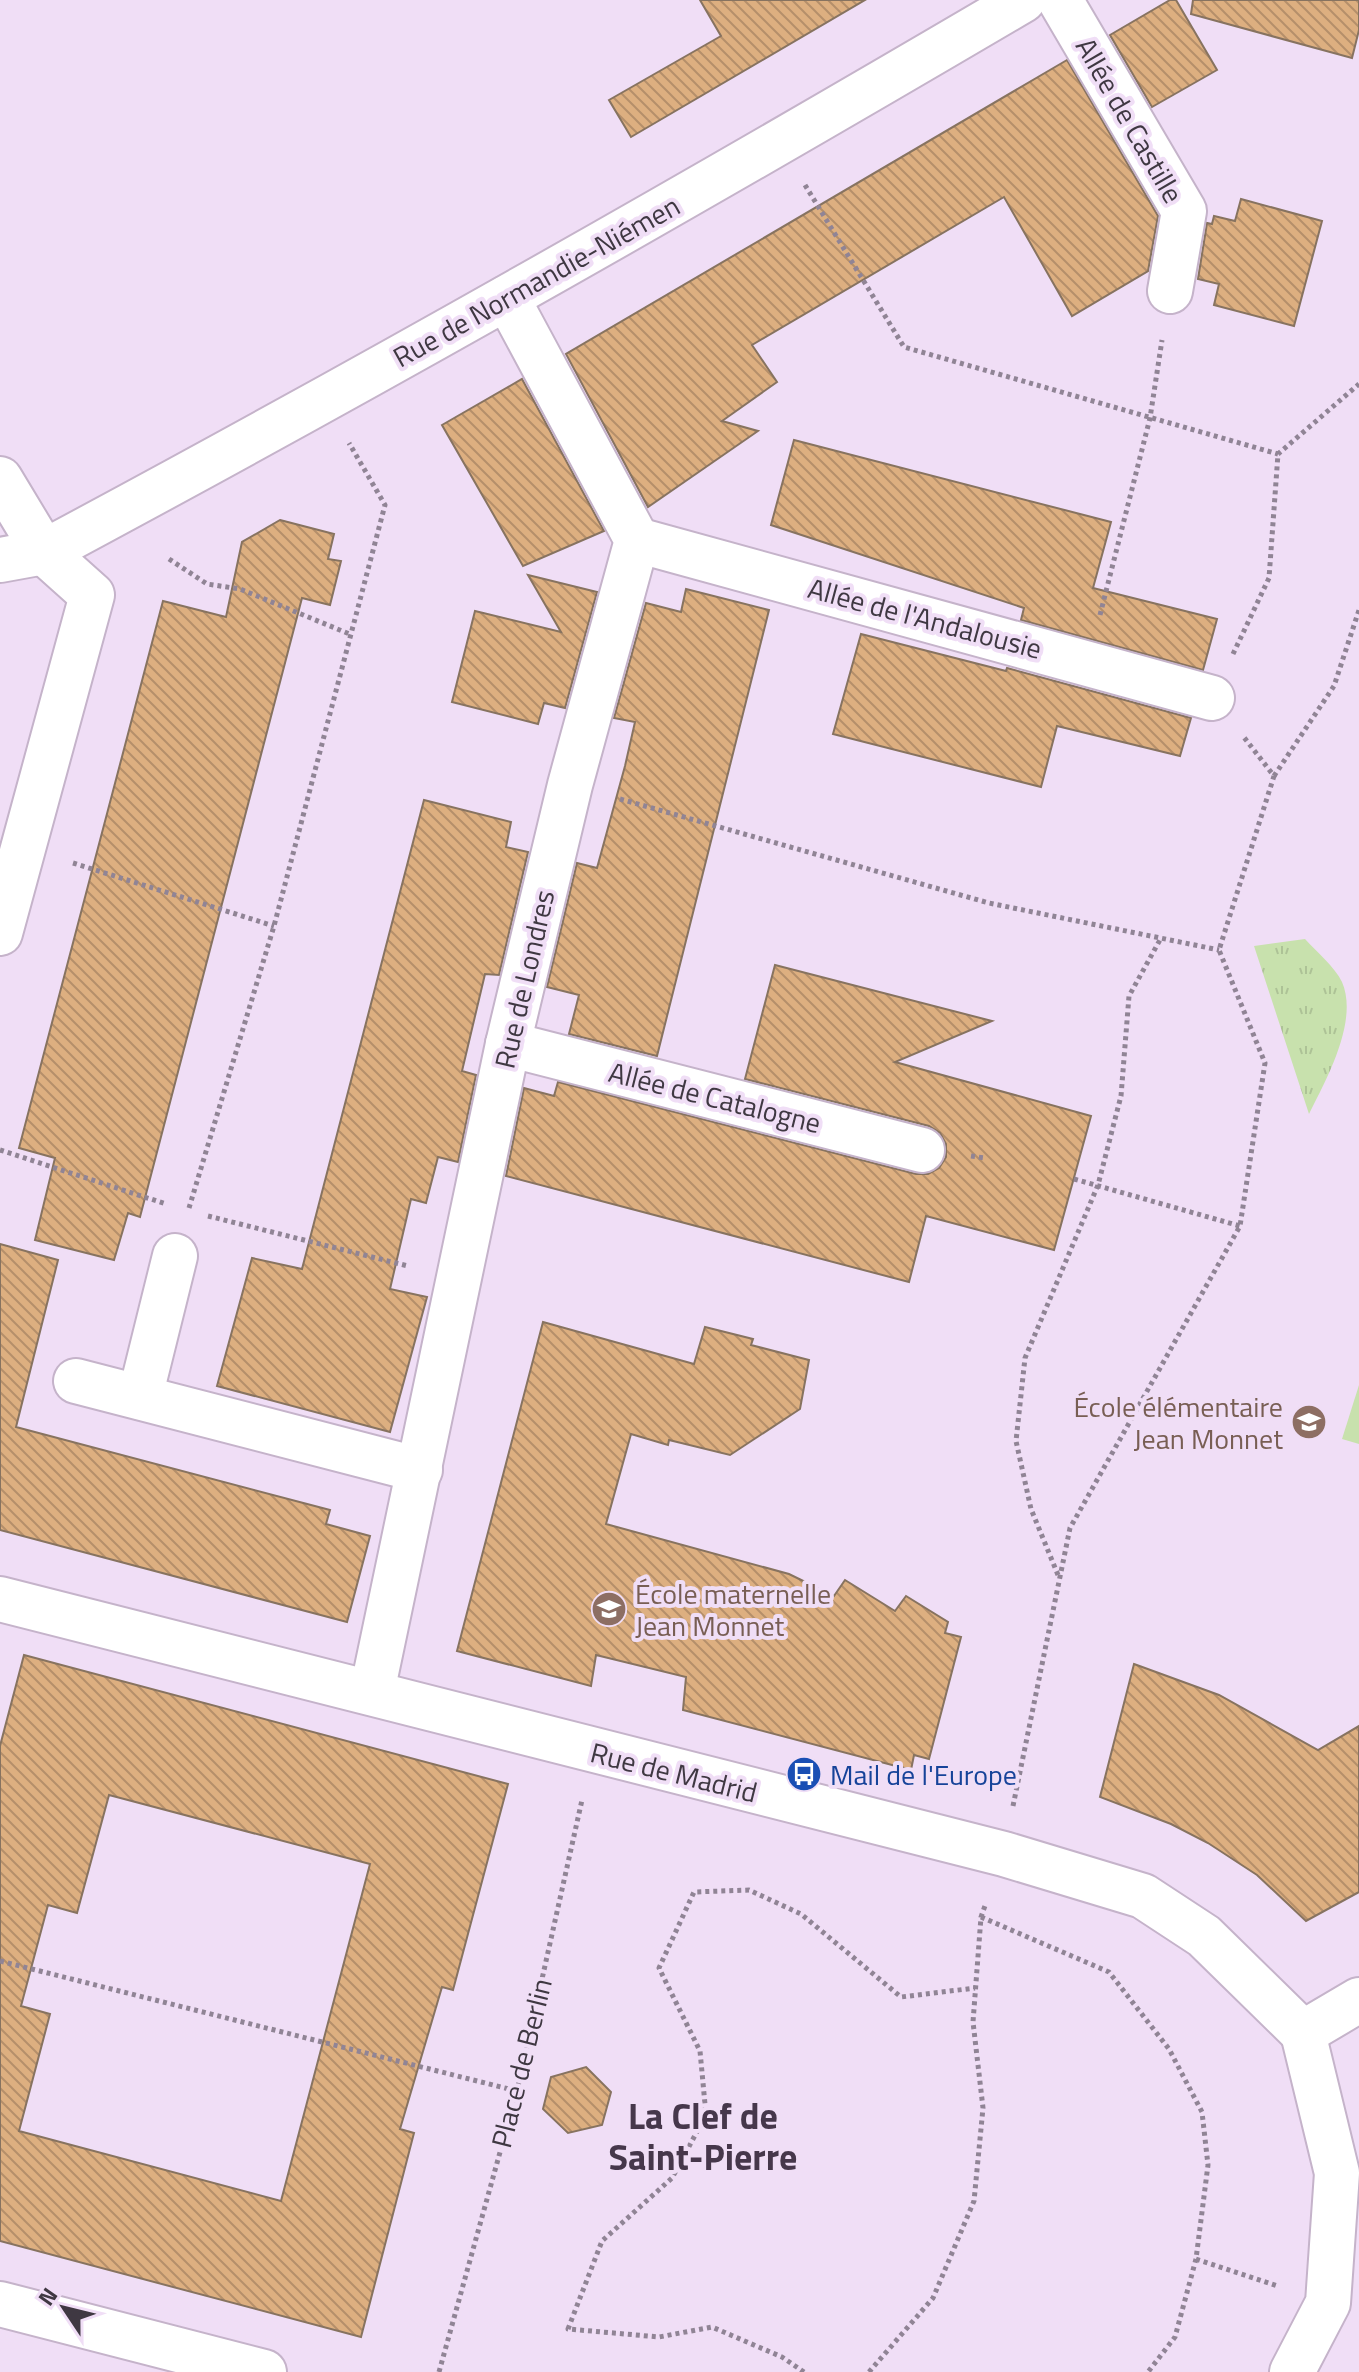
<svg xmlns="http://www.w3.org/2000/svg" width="1359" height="2372" viewBox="0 0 1359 2372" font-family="'Titillium Web',sans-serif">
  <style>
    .park { fill: url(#park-tufts) }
    .pitch { fill: #c8e1ad }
    .building { fill: url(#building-back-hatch); stroke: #877360; stroke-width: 2; fill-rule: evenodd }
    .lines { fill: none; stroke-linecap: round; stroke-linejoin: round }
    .minor-casing { stroke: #c5b3ca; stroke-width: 48 }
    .path { stroke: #908495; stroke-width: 5; stroke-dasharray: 4 4; stroke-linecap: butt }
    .minor { stroke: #fff; stroke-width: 44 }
    .labels { text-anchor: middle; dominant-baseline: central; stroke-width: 8; stroke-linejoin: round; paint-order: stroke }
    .street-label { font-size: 28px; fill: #3f3842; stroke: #f0def6 }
    .education-label { font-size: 28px; fill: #785e54; stroke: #f0def6; text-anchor: end }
    .transit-label { font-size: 28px; fill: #164399; stroke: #f0def6; text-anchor: start }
    .district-label { font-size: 36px; font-weight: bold; fill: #46374b; stroke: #f0def6 }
  </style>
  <defs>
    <pattern id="park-tufts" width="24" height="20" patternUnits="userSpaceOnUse" patternTransform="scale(2)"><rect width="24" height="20" fill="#c8e1ad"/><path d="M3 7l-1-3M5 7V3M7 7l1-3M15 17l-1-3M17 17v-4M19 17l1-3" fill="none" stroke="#adc296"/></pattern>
    <pattern id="building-back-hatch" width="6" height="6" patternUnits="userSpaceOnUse" patternTransform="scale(2)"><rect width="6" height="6" fill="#ddaf80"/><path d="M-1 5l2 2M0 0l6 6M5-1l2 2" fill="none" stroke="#b58f6a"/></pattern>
  </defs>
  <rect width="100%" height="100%" fill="#f0def6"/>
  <path class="park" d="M1305,939C1316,951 1335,967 1342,982C1359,1021 1326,1080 1309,1114L1254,946Z"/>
  <polygon class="pitch" points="1359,1385 1359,1444 1342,1439"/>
  <g class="building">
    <polygon points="700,0 865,0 631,137 609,100 721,36"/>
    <polygon points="1170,0 1176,0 1217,70 1152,107 1110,35"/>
    <polygon points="1193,0 1359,0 1359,30 1352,58 1191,14"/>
    <polygon points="1067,60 1158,216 1148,271 1072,316 1004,197 752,345 777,382 722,421 758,431 648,507 566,354"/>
    <polygon points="1241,199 1322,221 1294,326 1214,305 1219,284 1198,279 1207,223 1212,224 1214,216 1235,221"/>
    <polygon points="522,379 604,531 523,566 442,425"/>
    <polygon points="794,440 1111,522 1093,588 1217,619 1203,670 1021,620 1024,608 771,525"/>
    <polygon points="280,520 334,534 328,559 341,561 330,605 302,598 140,1217 128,1213 114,1260 35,1240 55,1158 19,1148 163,601 226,617 242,542"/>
    <polygon points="528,575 597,592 565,708 544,703 538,724 452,702 475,611 561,632"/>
    <polygon points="686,589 769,610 657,1056 569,1034 579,995 547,987 577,863 597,868 625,766 635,722 614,718 646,603 681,612"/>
    <polygon points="861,634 1006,671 1007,668 1191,718 1180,756 1057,726 1041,787 833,734"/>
    <polygon points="424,800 511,822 506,847 528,852 499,975 485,974 462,1071 476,1075 458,1162 438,1157 426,1203 411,1199 390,1289 427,1297 390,1432 217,1386 252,1258 302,1269"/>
    <polygon points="775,965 992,1021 895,1062 1091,1116 1054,1250 926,1216 909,1282 506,1176 524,1088 554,1096 558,1082 916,1174 928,1174 939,1168 946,1157 946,1144 940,1133 929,1126 745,1079"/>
    <polygon points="0,1244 58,1260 16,1427 330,1510 326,1524 370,1536 347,1622 0,1530"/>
    <polygon points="543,1322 694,1364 705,1327 753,1339 751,1345 809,1360 800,1409 730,1455 669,1440 668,1445 631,1434 606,1524 789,1574 834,1596 845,1580 895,1611 906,1596 948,1622 945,1633 961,1637 929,1759 914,1755 911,1770 683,1710 686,1677 596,1655 591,1686 457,1651"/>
    <path d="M24,1655L508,1784L453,1990L442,1987L400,2129L414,2133L361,2337L0,2241V1746ZM109,1795L370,1864L281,2201L19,2131L50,2014L21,2006L48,1905L77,1913Z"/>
    <polygon points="1134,1664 1219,1695 1318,1750 1359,1726 1359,1892 1306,1921 1257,1875 1208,1843 1171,1824 1100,1797"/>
    <polygon points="586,2067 611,2092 602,2125 568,2133 543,2109 551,2077"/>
  </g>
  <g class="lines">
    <defs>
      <g id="minor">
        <polyline points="1060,0 1184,211 1170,291"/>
        <polyline points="0,479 44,552 92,595 0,933"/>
        <polyline points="637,540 1212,698"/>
        <path d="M0,560L44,552C375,375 700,190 1023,0"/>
        <polyline points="508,1044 922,1150"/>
        <polyline points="76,1381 420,1470"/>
        <polyline points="140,1397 175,1256"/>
        <polyline points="0,1599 1004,1854 1143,1896 1204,1936 1303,2033"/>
        <polyline points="372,1692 508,1044 570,785 637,540 507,298"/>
        <polyline points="1303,2033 1359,2000"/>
        <polyline points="0,2304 264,2372"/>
        <polyline points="1292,2372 1328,2303 1337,2173 1303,2033"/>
      </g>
    </defs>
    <use href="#minor" class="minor-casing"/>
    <g class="path">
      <polyline points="805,185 904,347 1278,454"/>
      <polyline points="169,559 207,584 240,589 352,635"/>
      <polyline points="1100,615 1150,418 1162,340"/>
      <polyline points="1233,654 1269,578 1278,454 1359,384"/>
      <polyline points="1274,776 1334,686 1359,610"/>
      <polyline points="620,799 989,903 1219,950"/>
      <polyline points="73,863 274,926"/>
      <polyline points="0,1150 166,1204"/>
      <polyline points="971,1156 985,1158"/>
      <polyline points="1074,1179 1240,1226"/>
      <polyline points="189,1208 274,926 385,505 349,443"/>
      <polyline points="208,1216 408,1266"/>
      <polyline points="1058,1575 1031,1509 1016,1441 1025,1358 1098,1185 1121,1096 1129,996 1161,938"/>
      <polyline points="1013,1806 1070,1528 1240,1226 1265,1063 1219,950 1274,776 1243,736"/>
      <polyline points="981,1917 1109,1972 1169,2049 1202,2112 1208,2165 1196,2259 1175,2337 1148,2372"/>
      <polyline points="0,1961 517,2091"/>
      <polyline points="1196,2259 1278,2286"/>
      <polyline points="439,2372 517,2091 582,1800"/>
      <polyline points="804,2372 782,2357 712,2327 659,2337 568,2329 602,2241 672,2178 706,2115 700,2051 659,1968 694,1892 749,1890 801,1914 901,1997 975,1988"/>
      <polyline points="869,2372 933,2298 974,2201 983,2108 973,2022 981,1917 986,1903"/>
    </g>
    <use href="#minor" class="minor"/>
  </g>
  <defs>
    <symbol id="school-disc" viewBox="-11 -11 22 22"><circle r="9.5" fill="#8d6e63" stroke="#f0def6"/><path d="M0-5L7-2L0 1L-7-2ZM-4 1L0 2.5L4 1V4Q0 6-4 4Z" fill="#fff"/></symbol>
    <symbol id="bus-disc" viewBox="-11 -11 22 22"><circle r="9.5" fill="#1a4fb4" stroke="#f0def6"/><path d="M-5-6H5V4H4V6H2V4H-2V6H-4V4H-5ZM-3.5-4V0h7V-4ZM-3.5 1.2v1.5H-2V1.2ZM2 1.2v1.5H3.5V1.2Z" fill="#fff"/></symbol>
  </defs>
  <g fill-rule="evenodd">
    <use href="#school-disc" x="1289" y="1402" width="40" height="40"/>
    <use href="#school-disc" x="589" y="1589" width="40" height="40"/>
    <use href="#bus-disc" x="784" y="1754" width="40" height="40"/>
  </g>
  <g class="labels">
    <g class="street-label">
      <text transform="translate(1130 120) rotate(60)">Allée de Castille</text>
      <text transform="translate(536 281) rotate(-29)">Rue de Normandie-Niémen</text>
      <text transform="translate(925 618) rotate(15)">Allée de l'Andalousie</text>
      <text transform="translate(524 979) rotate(-77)">Rue de Londres</text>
      <text transform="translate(715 1097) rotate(14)">Allée de Catalogne</text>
      <text transform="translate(674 1772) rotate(14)">Rue de Madrid</text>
      <text transform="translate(521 2063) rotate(-76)">Place de Berlin</text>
    </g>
    <g class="education-label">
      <text x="1283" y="1406">École élémentaire<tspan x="1283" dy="32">Jean Monnet</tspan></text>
      <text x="635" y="1593" text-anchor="start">École maternelle<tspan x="635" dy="32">Jean Monnet</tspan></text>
    </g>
    <g class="transit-label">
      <text x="830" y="1774">Mail de l'Europe</text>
    </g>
    <g class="district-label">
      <text x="703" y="2115">La Clef de<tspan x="703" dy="41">Saint-Pierre</tspan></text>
    </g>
  </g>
  <g transform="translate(64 2308) rotate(305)" stroke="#f0def6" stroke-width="6" paint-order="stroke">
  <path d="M0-6L14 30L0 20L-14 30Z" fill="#3f3842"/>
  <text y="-12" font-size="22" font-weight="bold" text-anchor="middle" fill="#3f3842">N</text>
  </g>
</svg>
